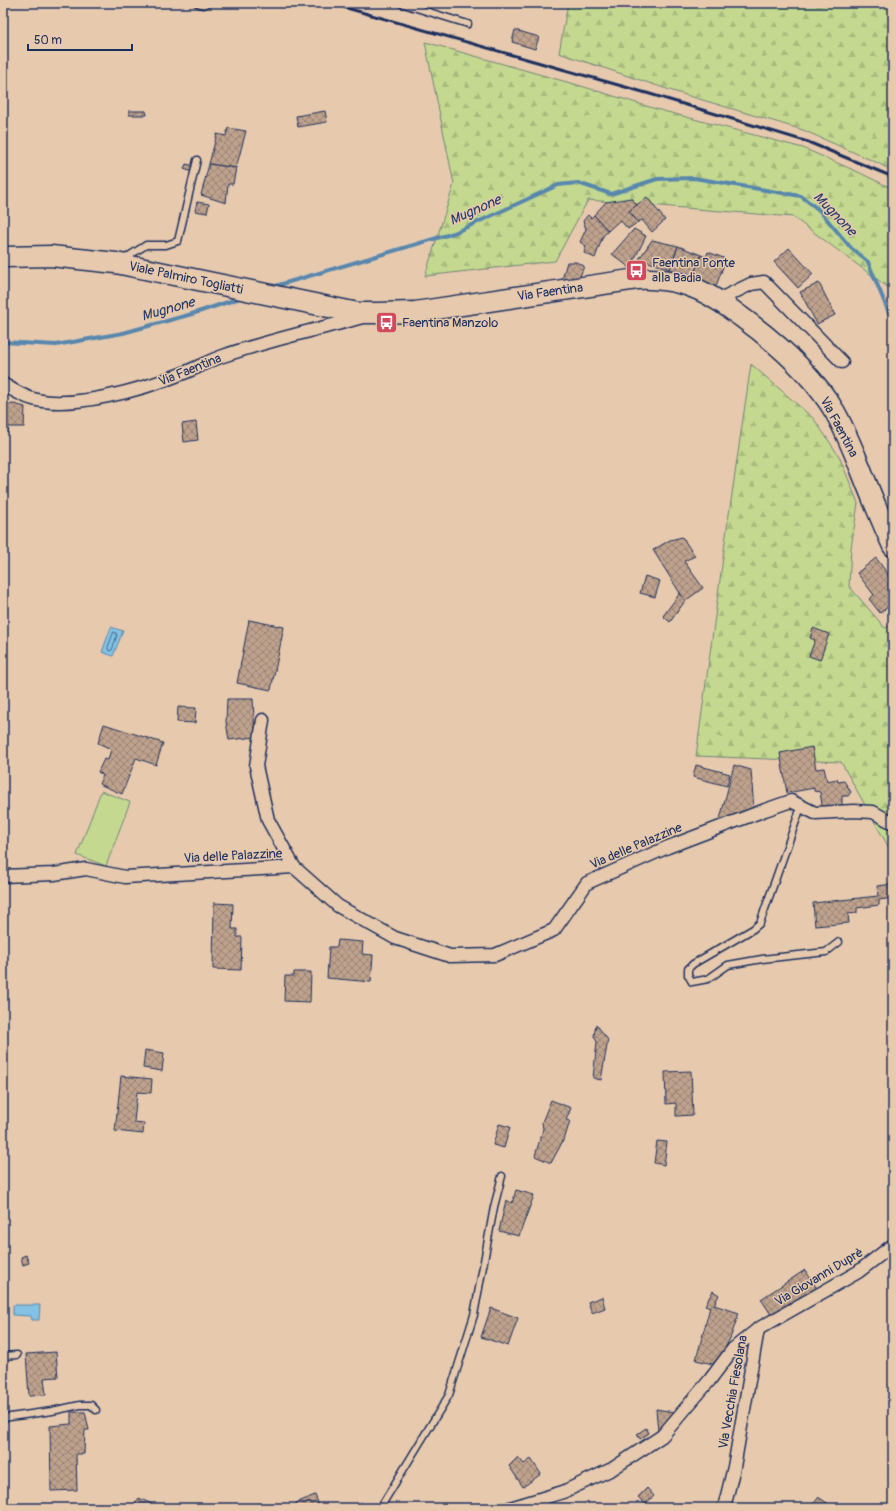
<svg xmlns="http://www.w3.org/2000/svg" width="896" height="1511" viewBox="0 0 896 1511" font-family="Pangolin,sans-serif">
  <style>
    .green { fill: #c4d98f; stroke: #708476 }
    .forest { fill: url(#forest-firs); stroke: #708476 }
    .water { fill: #83c2e4; stroke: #5987ae }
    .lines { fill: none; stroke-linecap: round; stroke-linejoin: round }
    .shore { stroke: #456a94; stroke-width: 1 }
    .stream { stroke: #5987ae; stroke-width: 4 }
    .building { fill: url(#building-cross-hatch); stroke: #1b2f5e }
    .lane-casing { stroke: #1b2f5e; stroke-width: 9 }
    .street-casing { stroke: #1b2f5e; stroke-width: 15 }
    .primary-casing { stroke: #1b2f5e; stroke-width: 23 }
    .lane { stroke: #e7caae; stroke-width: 6 }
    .street { stroke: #e7caae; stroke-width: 12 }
    .primary { stroke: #e7caae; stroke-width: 20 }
    .rail { stroke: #1b2f5e; stroke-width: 3 }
    .labels { text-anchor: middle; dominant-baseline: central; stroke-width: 3; stroke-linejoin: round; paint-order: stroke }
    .poi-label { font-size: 13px; fill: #1b2f5e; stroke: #e7caae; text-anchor: start }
    .street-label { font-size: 13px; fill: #1b2f5e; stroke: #e7caae }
    .water-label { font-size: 14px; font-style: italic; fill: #253e6b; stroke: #e7caae }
  </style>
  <defs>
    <pattern id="forest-firs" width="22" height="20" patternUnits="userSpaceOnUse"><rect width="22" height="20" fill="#c4d98f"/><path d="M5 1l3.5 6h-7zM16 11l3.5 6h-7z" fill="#a8bb7e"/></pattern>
    <pattern id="building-cross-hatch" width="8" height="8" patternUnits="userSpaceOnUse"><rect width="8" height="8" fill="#bea28c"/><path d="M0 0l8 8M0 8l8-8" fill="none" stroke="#9a8476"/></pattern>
  </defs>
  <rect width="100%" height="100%" fill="#e7caae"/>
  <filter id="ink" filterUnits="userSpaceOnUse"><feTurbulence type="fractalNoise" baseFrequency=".025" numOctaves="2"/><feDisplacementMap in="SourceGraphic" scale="8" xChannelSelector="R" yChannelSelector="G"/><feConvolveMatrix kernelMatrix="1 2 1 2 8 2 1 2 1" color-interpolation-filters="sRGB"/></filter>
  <g filter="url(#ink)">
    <polygon class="green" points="101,791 130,802 106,866 77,855"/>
    <g class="forest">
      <polygon points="568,3 893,3 893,172 880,164 803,130 676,92 559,53"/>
      <polygon points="425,42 581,86 656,109 803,148 858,172 893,189 893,291 793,217 588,200 555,261 425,276 454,184"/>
      <polygon points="751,364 814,419 839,456 858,503 851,548 849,586 885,628 893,625 893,855 841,762 696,756 727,528"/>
    </g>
    <g class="water">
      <polygon points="111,627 123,631 113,656 102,652"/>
      <polygon points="13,1305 40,1305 39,1320 32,1320 31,1316 13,1315"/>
    </g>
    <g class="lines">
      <polygon class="shore" points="114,632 116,633 117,635 112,650 109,651 108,648"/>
      <g class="stream">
        <polyline points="272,287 454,233 558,185 578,183 611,194 657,179 694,178 801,196 819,210 851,248 868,262 893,323"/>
        <polyline points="3,342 56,345 123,333 192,314 243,297"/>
      </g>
    </g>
    <g class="building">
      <polygon points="515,30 539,37 535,49 512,42"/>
      <polygon points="129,111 146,111 147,115 129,115"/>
      <polygon points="325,111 327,122 298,127 296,116"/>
      <polygon points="228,128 246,131 236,168 209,164 217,134 226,136"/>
      <polygon points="186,164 194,166 192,172 184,169"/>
      <polygon points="209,164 236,168 233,184 228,184 226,203 201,195"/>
      <polygon points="647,197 665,220 652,232 642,220 638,222 629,211"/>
      <polygon points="631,198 637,205 629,211 638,222 628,229 620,220 608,231 594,215 606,202"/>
      <polygon points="197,202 209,204 207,213 195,211"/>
      <polygon points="588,215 591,218 594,215 608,231 603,236 595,258 584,253 586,246 580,242 586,229 583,221"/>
      <polygon points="634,229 646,236 630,268 612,254"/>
      <polygon points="652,240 678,246 670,269 639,259"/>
      <polygon points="678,246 701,255 693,277 670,269"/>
      <polygon points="789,248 813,274 798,288 774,262"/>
      <polygon points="708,252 726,259 716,286 693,277 701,255 706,257"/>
      <polygon points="567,262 576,262 584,266 579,279 561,283"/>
      <polygon points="819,283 835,315 817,324 800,292"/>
      <polygon points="14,404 25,407 24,427 8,427 8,432 3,432 3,405"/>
      <polygon points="196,422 198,440 184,442 182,424"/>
      <polygon points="682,537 695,556 684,561 703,588 685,601 653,550 670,540"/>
      <polygon points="876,558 893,581 893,603 880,613 869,599 874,595 857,573"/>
      <polygon points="645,576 660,581 655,597 640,593"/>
      <polygon points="680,593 685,601 670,622 663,616"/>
      <polygon points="249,620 284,627 271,690 237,683"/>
      <polygon points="813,628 829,634 820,660 809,656 815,640 810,638"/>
      <polygon points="227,699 253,699 255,737 229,740 226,722"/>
      <polygon points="178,707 196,708 195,723 177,722"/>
      <polygon points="104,724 163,743 156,765 136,758 122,794 99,784 103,775 98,772 104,759 108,760 111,749 98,743"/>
      <polygon points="812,747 816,769 824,768 827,781 837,779 838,782 844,781 851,792 848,796 842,796 842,809 823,811 820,792 814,791 814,788 787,793 780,753"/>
      <polygon points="696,765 730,774 727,786 693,777"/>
      <polygon points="734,765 751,770 754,811 719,823"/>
      <polygon points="893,884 893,898 879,900 879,905 857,908 857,913 848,914 849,923 815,926 813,903 878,896 877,886"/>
      <polygon points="214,903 233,904 232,929 237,929 237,937 242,937 241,970 213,969"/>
      <polygon points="338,940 363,942 362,954 373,955 371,982 327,978 329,947 337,947"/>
      <polygon points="294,972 311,972 310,1002 284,1001 285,976 294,976"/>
      <polygon points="596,1024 608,1040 601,1080 593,1078 597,1042 594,1036"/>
      <polygon points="145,1050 164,1053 162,1071 143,1068"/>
      <polygon points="691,1071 693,1115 676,1116 676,1103 666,1104 665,1072"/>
      <polygon points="121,1076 152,1079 151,1093 137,1092 134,1122 144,1123 143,1134 115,1131"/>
      <polygon points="551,1100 571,1108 566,1120 570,1121 565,1137 551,1163 535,1156 543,1129 542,1122"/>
      <polygon points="499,1124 510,1127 504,1148 493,1145"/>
      <polygon points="657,1141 667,1142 664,1165 654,1163"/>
      <polygon points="516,1190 534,1195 519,1236 499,1231 506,1200 512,1203"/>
      <polygon points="26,1255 29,1263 23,1265 21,1257"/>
      <polygon points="805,1270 818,1290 772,1316 761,1299"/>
      <polygon points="713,1291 719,1295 714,1305 739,1313 731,1336 717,1365 696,1360 710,1307 705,1305"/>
      <polygon points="602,1297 605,1308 592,1313 588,1302"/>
      <polygon points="491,1308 518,1318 508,1346 481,1337"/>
      <polygon points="56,1352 58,1377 44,1378 46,1395 29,1396 26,1354"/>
      <polygon points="682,1403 672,1423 658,1431 656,1409 674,1412"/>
      <polygon points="71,1412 85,1412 89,1430 85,1430 84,1454 76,1454 77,1490 51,1491 50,1426 71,1424"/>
      <polygon points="646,1428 649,1433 640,1439 637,1434"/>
      <polygon points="518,1457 524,1464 531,1459 541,1474 523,1487 509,1466"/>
      <polygon points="647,1488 654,1496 645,1504 638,1497"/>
      <polygon points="315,1495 320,1508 298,1508 296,1503"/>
      <polygon points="818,1497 835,1508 810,1508"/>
      <polygon points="139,1498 160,1508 132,1508"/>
      <polygon points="361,1502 366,1508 351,1508"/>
    </g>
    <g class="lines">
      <defs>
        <g id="lane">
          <polyline points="197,3 203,5 208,3"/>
          <polyline points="400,3 468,24"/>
          <polyline points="124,259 146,245 166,245 178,241 197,160"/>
          <polyline points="801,807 760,923 753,929 693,964 688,969 688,975 692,982 708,979 728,965 762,959 826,952 839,942"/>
          <polyline points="3,1356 17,1355"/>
          <polyline points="3,1418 52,1411 80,1405 91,1405 96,1410"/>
          <polyline points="380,1508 449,1395 474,1315 494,1207 502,1176"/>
        </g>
        <g id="street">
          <polyline points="718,300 751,284 764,282 842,362"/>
          <path d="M3,384C13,390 22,396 33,399C72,410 144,389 181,374C195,369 208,361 223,356C269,340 316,330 363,317"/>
          <polyline points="263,720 256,766 268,820 294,867"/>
          <polyline points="3,876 54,874 86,869 125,877 294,867 338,906 395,938 450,956 495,955 554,930 587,883 668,847 765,810 791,801 815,813 854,811 873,812 893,823"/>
          <polyline points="510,1508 563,1492 612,1469 662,1436 709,1381 733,1349 758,1329 858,1272 893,1245"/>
          <polyline points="724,1508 734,1467 758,1329"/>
        </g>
        <path id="primary" d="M3,257L51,256L116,263L358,313H378L415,312L637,279C658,278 679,281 699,290C714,297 727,306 740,316C776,342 812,373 835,412C844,428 851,445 858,462C869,490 880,518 893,546"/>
      </defs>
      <use href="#lane" class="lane-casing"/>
      <use href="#street" class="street-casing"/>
      <use href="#primary" class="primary-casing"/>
      <use href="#lane" class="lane"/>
      <use href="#street" class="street"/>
      <use href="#primary" class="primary"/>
      <polyline class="rail" points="329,3 650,94 808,142 893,177"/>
    </g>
  </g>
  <defs>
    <symbol id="bus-square" viewBox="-11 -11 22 22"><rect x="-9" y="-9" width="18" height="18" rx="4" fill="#d1495b" stroke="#e7caae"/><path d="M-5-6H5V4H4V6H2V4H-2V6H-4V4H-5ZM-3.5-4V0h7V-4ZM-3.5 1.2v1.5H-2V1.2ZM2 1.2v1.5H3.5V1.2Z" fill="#fff"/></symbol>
  </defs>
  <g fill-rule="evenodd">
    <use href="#bus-square" x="624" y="258" width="25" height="25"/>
    <use href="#bus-square" x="374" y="310" width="25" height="25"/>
  </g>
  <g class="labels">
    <g class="poi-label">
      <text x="652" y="263">Faentina Ponte<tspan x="652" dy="15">alla Badia</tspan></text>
      <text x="402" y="323">Faentina Manzolo</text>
    </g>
    <g class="street-label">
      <text transform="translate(186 278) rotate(12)">Viale Palmiro Togliatti</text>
      <text transform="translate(550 292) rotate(-8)">Via Faentina</text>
      <text transform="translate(190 370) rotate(-22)">Via Faentina</text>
      <text transform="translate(839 427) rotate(62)">Via Faentina</text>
      <text transform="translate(636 846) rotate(-23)">Via delle Palazzine</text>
      <text transform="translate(233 856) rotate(-3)">Via delle Palazzine</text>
      <text transform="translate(819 1277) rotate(-31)">Via Giovanni Duprè</text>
      <text transform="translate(733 1392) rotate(-80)">Via Vecchia Fiesolana</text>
    </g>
    <g class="water-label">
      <text transform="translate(475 210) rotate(-24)">Mugnone</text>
      <text transform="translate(835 214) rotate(46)">Mugnone</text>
      <text transform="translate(168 309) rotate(-16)">Mugnone</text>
    </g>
  </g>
  <rect width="896" height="1511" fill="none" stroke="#e7caae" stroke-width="16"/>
  <rect x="8" y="8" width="880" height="1495" fill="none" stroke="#1b2f5e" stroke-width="1.5" filter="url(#ink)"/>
  <path d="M28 44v6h104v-6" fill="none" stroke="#1b2f5e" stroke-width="2"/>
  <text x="34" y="44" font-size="12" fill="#1b2f5e" stroke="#e7caae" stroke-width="3" paint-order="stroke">50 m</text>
</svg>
